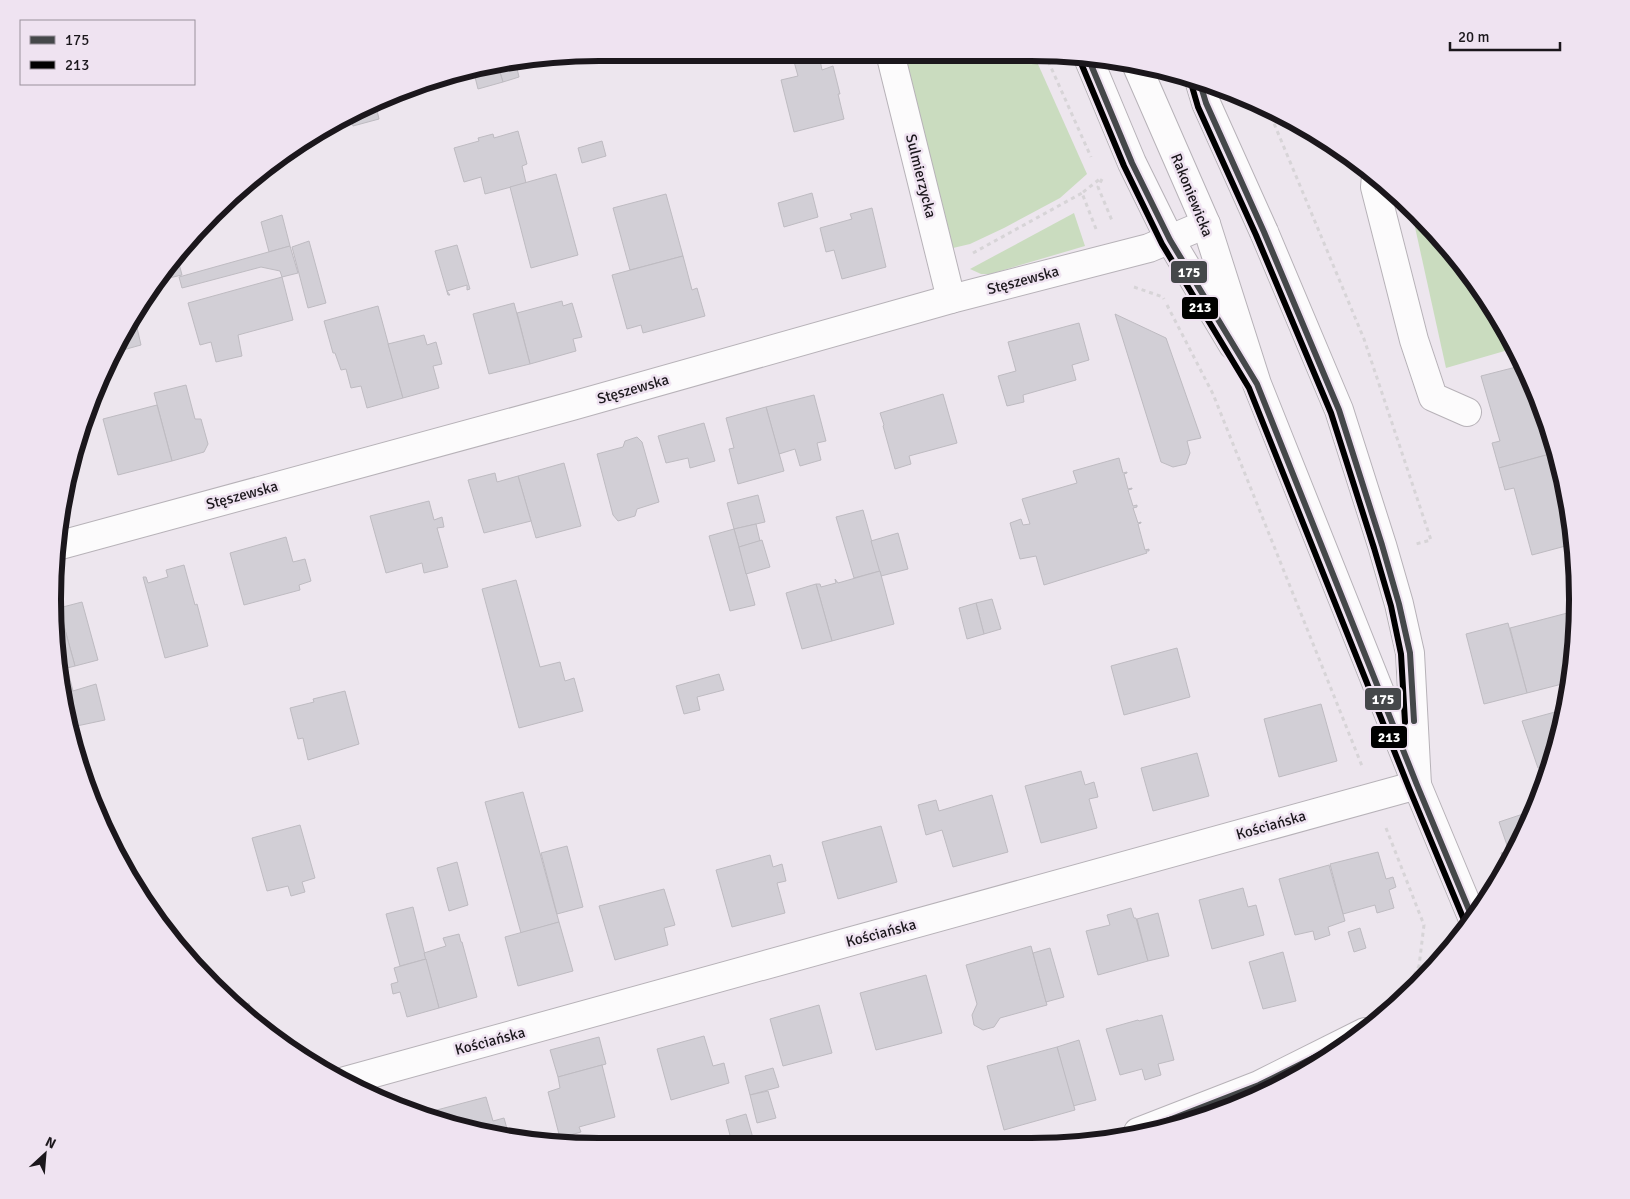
<svg xmlns="http://www.w3.org/2000/svg" width="1630" height="1199" viewBox="0 0 1630 1199" font-family="Signika,sans-serif">
  <style>
    .green { fill: #cadcbf }
    .building { fill: #d2cfd6; stroke: #bebbc1 }
    .lines { fill: none; stroke-linecap: round; stroke-linejoin: round }
    .minor-casing { stroke: #b7b2b8; stroke-width: 30 }
    .major-casing { stroke: #b7b2b8; stroke-width: 30 }
    .path { stroke: #d7d4d7; stroke-width: 3; stroke-dasharray: 4 4; stroke-linecap: butt }
    .minor { stroke: #fcfbfc; stroke-width: 28 }
    .major { stroke: #fcfbfc; stroke-width: 28 }
    .major-bridge-casing { stroke: #b7b2b8; stroke-width: 30; stroke-linecap: butt }
    .major-bridge { stroke: #fcfbfc; stroke-width: 28 }
    .bus-1-casing { stroke: #efe3f1; stroke-width: 10 }
    .bus-2-casing { stroke: #efe3f1; stroke-width: 10 }
    .bus-1 { stroke: #45484a; stroke-width: 6 }
    .bus-2 { stroke: #000; stroke-width: 6 }
    .labels { text-anchor: middle; dominant-baseline: central; stroke-width: 5; stroke-linejoin: round; paint-order: stroke }
    .street-label { font-size: 15px; fill: #1b171c; stroke: #efe3f1 }
    .rim { fill: none; stroke: #1b171c; stroke-width: 6 }
    .line-badge { stroke: #efe3f1; stroke-width: 2 }
    .badge-label { font-size: 14px; text-anchor: middle; font-weight: bold; fill: #fff }
  </style>
  <rect width="100%" height="100%" fill="#ede6ee"/>
  <g class="green">
    <polygon points="900,53 1033,53 1087,174 1060,198 1004,228 970,244 953,248"/>
    <polygon points="1411,209 1464,266 1515,348 1446,368"/>
    <polygon points="1074,213 1085,246 990,274 981,274 970,269"/>
  </g>
  <g class="building">
    <polygon points="600,53 621,53 621,54 593,61 591,54"/>
    <polygon points="810,53 812,62 820,60 822,70 833,66 840,94 838,94 844,119 794,132 781,80 798,76 793,58"/>
    <polygon points="516,64 519,77 503,82 498,66"/>
    <polygon points="498,66 503,82 478,89 475,77 444,85 441,77 458,71"/>
    <polygon points="375,102 379,119 353,126 350,115"/>
    <polygon points="518,131 527,164 522,166 526,183 485,194 481,177 464,182 454,148 479,141 478,138 493,134 494,138"/>
    <polygon points="602,141 606,156 582,163 578,148"/>
    <polygon points="556,174 578,255 531,268 510,187"/>
    <polygon points="812,193 818,217 784,227 778,203"/>
    <polygon points="666,194 683,256 630,270 613,208"/>
    <polygon points="872,208 886,267 842,279 834,250 826,252 820,228 852,219 850,214"/>
    <polygon points="282,215 290,246 269,252 261,222"/>
    <polygon points="309,241 326,303 308,308 292,247"/>
    <polygon points="457,245 470,289 467,290 467,285 447,291 450,295 448,295 435,251"/>
    <polygon points="290,246 298,273 282,277 280,271 261,267 182,288 179,277"/>
    <polygon points="177,256 182,275 160,280"/>
    <polygon points="683,256 692,290 697,288 705,316 643,333 641,325 627,329 612,275"/>
    <polygon points="282,277 293,320 238,335 242,356 216,362 211,342 200,345 188,303"/>
    <polygon points="562,301 563,306 572,303 582,337 573,339 576,351 530,364 517,313"/>
    <polygon points="514,303 530,364 489,374 473,314"/>
    <polygon points="378,306 403,398 367,408 361,386 351,388 346,369 341,370 335,353 333,353 324,321"/>
    <polygon points="1115,314 1166,338 1201,438 1187,441 1190,453 1186,464 1173,467 1161,462"/>
    <polygon points="135,319 141,345 112,353"/>
    <polygon points="1079,323 1089,360 1072,365 1076,380 1023,395 1024,402 1007,406 998,376 1016,371 1008,342"/>
    <polygon points="424,335 427,345 436,342 442,364 433,366 439,388 403,398 388,344"/>
    <polygon points="1524,365 1542,430 1548,428 1557,452 1499,468 1492,443 1500,441 1481,376"/>
    <polygon points="186,385 195,419 201,419 208,444 204,452 172,461 154,393"/>
    <polygon points="943,394 957,443 909,456 911,464 895,469 883,426 884,425 880,413"/>
    <polygon points="814,395 826,441 817,443 821,460 800,466 795,449 779,454 766,407"/>
    <polygon points="157,405 172,461 118,475 103,419"/>
    <polygon points="766,407 784,471 738,484 729,449 734,448 726,418"/>
    <polygon points="704,423 715,461 690,468 688,458 666,463 658,436"/>
    <polygon points="637,437 642,442 659,502 637,509 635,516 618,521 613,515 597,454 623,447 625,441"/>
    <polygon points="1557,452 1562,478 1554,480 1571,531 1573,544 1532,555 1514,488 1505,490 1499,468"/>
    <polygon points="1119,458 1123,473 1127,472 1127,473 1124,474 1128,489 1132,488 1132,489 1128,490 1133,506 1137,505 1137,507 1133,508 1138,523 1141,522 1141,523 1138,524 1145,550 1149,549 1149,551 1146,551 1147,553 1044,585 1036,556 1020,559 1010,523 1021,519 1023,525 1030,524 1022,499 1077,483 1073,471"/>
    <polygon points="564,463 581,526 536,538 518,476"/>
    <polygon points="495,473 497,482 518,476 531,521 484,533 468,480"/>
    <polygon points="758,495 765,522 734,529 727,503"/>
    <polygon points="429,501 434,520 442,517 444,527 437,528 448,567 424,573 422,563 386,573 370,516"/>
    <polygon points="863,510 880,571 854,578 836,517"/>
    <polygon points="756,524 760,541 739,547 734,529"/>
    <polygon points="734,529 755,605 730,611 709,536"/>
    <polygon points="898,533 908,569 881,576 871,541"/>
    <polygon points="286,537 293,562 305,559 311,581 299,585 300,590 244,605 230,553"/>
    <polygon points="762,540 770,567 746,574 739,547"/>
    <polygon points="184,565 195,605 197,604 208,646 165,658 143,577 146,577 148,583 168,577 166,570"/>
    <polygon points="880,571 894,624 832,641 816,584 820,584 821,587 836,583 835,579 838,583"/>
    <polygon points="516,580 540,667 560,662 565,681 574,678 583,711 519,728 482,589"/>
    <polygon points="816,584 832,641 802,649 786,593"/>
    <polygon points="992,599 1001,629 984,634 976,603"/>
    <polygon points="82,602 98,660 75,666 59,608"/>
    <polygon points="976,603 984,634 967,639 959,608"/>
    <polygon points="59,608 75,666 67,668 73,691 63,694 57,671 57,609"/>
    <polygon points="1575,611 1573,671 1570,682 1527,693 1510,628"/>
    <polygon points="1508,623 1527,693 1484,704 1466,634"/>
    <polygon points="1177,648 1190,697 1124,715 1111,666"/>
    <polygon points="719,674 724,690 697,697 700,710 684,714 676,686"/>
    <polygon points="96,684 105,720 72,727 63,694"/>
    <polygon points="345,691 359,744 308,760 303,738 298,739 290,708 314,702 313,699"/>
    <polygon points="1321,704 1337,761 1279,777 1264,719"/>
    <polygon points="1555,712 1560,726 1551,764 1538,768 1522,721"/>
    <polygon points="1197,753 1209,796 1153,811 1141,768"/>
    <polygon points="1081,771 1085,785 1094,782 1098,797 1089,799 1097,828 1041,843 1025,786"/>
    <polygon points="523,792 559,922 521,933 485,802"/>
    <polygon points="992,795 1008,852 953,867 942,830 926,835 918,805 936,800 939,811"/>
    <polygon points="1532,811 1506,869 1501,853 1509,851 1499,822"/>
    <polygon points="300,825 315,878 302,882 305,892 291,896 288,886 267,891 252,838"/>
    <polygon points="881,826 897,882 838,899 822,842"/>
    <polygon points="567,846 583,907 557,914 541,853"/>
    <polygon points="1378,852 1386,879 1393,877 1396,887 1389,890 1394,908 1377,913 1375,905 1343,914 1330,864"/>
    <polygon points="770,855 773,867 782,864 786,881 777,883 785,913 732,927 716,870"/>
    <polygon points="457,862 468,905 449,911 437,868"/>
    <polygon points="1329,865 1345,921 1328,927 1330,935 1315,940 1313,931 1295,935 1279,879"/>
    <polygon points="1243,888 1248,907 1256,905 1264,935 1212,949 1199,900"/>
    <polygon points="664,889 675,925 664,928 668,945 615,960 599,906"/>
    <polygon points="413,907 426,959 400,966 386,914"/>
    <polygon points="1131,908 1134,918 1136,918 1148,961 1098,975 1086,931 1110,925 1107,915"/>
    <polygon points="1158,913 1169,956 1148,961 1137,919"/>
    <polygon points="559,922 573,971 518,986 505,937"/>
    <polygon points="1360,928 1366,948 1354,952 1348,932"/>
    <polygon points="459,934 461,942 462,942 477,997 439,1008 424,953 446,946 443,938"/>
    <polygon points="1031,946 1047,1005 1000,1018 994,1027 983,1030 974,1025 972,1015 977,1004 966,965"/>
    <polygon points="1050,948 1064,997 1046,1002 1033,953"/>
    <polygon points="1283,952 1296,1001 1263,1009 1249,962"/>
    <polygon points="426,959 439,1008 407,1017 400,992 393,994 391,984 398,982 394,968"/>
    <polygon points="926,975 942,1033 876,1050 860,993"/>
    <polygon points="249,1003 254,1021 236,1007"/>
    <polygon points="819,1005 832,1053 783,1066 770,1019"/>
    <polygon points="1162,1015 1174,1060 1158,1064 1161,1075 1145,1080 1142,1069 1120,1075 1106,1029 1138,1020 1139,1021"/>
    <polygon points="704,1036 713,1066 724,1063 729,1083 671,1100 657,1049"/>
    <polygon points="599,1037 606,1064 558,1077 550,1050"/>
    <polygon points="1079,1040 1096,1100 1073,1106 1057,1047"/>
    <polygon points="1057,1047 1075,1110 1004,1130 987,1066"/>
    <polygon points="602,1065 615,1117 579,1127 581,1132 560,1138 548,1092 560,1088 558,1077"/>
    <polygon points="773,1068 779,1087 750,1095 745,1076"/>
    <polygon points="768,1091 776,1118 757,1123 750,1095"/>
    <polygon points="486,1097 493,1121 504,1118 509,1136 458,1128 435,1119 433,1111"/>
    <polygon points="746,1114 753,1138 732,1143 726,1120"/>
  </g>
  <g class="lines">
    <defs>
      <g id="minor">
        <polyline points="890,53 951,299"/>
        <polyline points="1089,60 1132,163 1170,240 1233,345"/>
        <polyline points="1137,66 1206,224 1257,384 1417,785 1472,917"/>
        <polyline points="1376,176 1375,187 1414,340 1433,397 1467,412"/>
        <polyline points="57,546 572,406 951,299 1149,248 1206,224"/>
        <polyline points="345,1081 1417,785"/>
        <polyline points="1138,1132 1259,1085 1365,1032"/>
      </g>
      <polyline id="major" points="1264,232 1339,410 1382,545 1399,604 1410,653 1417,785"/>
    </defs>
    <use href="#minor" class="minor-casing"/>
    <use href="#major" class="major-casing"/>
    <g class="path">
      <polyline points="1045,54 1091,157"/>
      <polyline points="1268,109 1364,339 1431,540 1416,544"/>
      <polyline points="1272,119 1308,131"/>
      <polyline points="1102,179 1098,187 1113,223"/>
      <polyline points="1096,229 1082,193 1101,178"/>
      <polyline points="973,253 1082,193"/>
      <polyline points="1134,287 1163,297 1164,299"/>
      <polyline points="1167,305 1213,394 1362,766"/>
      <polyline points="1386,828 1424,925 1419,966 1402,998"/>
    </g>
    <use href="#minor" class="minor"/>
    <use href="#major" class="major"/>
    <defs>
      <polyline id="major-bridge" points="1199,80 1206,103 1264,232"/>
    </defs>
    <use href="#major-bridge" class="major-bridge-casing"/>
    <use href="#major-bridge" class="major-bridge"/>
    <defs>
      <g id="bus-1">
        <polyline points="1089,60 1132,163 1170,240 1257,384 1417,785 1472,917"/>
        <polyline points="1199,80 1206,103 1264,232 1339,410 1382,545 1399,604 1410,653 1414,721"/>
        <polyline points="1138,1132 1259,1085 1365,1032"/>
      </g>
      <g id="bus-2">
        <polyline points="1081,63 1124,166 1162,244 1249,388 1409,788 1464,920"/>
        <polyline points="1191,83 1198,107 1256,235 1331,413 1374,548 1391,606 1401,654 1405,722"/>
        <polyline points="1215,1112 1256,1096"/>
      </g>
    </defs>
    <use href="#bus-1" class="bus-1-casing"/>
    <use href="#bus-2" class="bus-2-casing"/>
    <use href="#bus-1" class="bus-1"/>
    <use href="#bus-2" class="bus-2"/>
  </g>
  <g class="labels">
    <g class="street-label">
      <text transform="translate(921 176) rotate(76)">Sulmierzycka</text>
      <text transform="translate(1192 195) rotate(68)">Rakoniewicka</text>
      <text transform="translate(1023 280) rotate(-15)">Stęszewska</text>
      <text transform="translate(633 389) rotate(-16)">Stęszewska</text>
      <text transform="translate(242 495) rotate(-15)">Stęszewska</text>
      <text transform="translate(1271 825) rotate(-16)">Kościańska</text>
      <text transform="translate(881 933) rotate(-15)">Kościańska</text>
      <text transform="translate(490 1041) rotate(-15)">Kościańska</text>
    </g>
  </g>
  <path d="M0 0H1630V1199H0ZM599 61H1031A538 538 0 0 1 1569 599V600A538 538 0 0 1 1031 1138H599A538 538 0 0 1 61 600V599A538 538 0 0 1 599 61Z" fill="#efe3f1" fill-rule="evenodd"/>
  <path class="rim" d="M599 61H1031A538 538 0 0 1 1569 599V600A538 538 0 0 1 1031 1138H599A538 538 0 0 1 61 600V599A538 538 0 0 1 599 61Z"/>
  <g class="line-badge">
    <rect x="1170" y="260" width="38" height="24" rx="5" fill="#45484a"/>
    <rect x="1181" y="296" width="38" height="24" rx="5" fill="#000"/>
    <rect x="1364" y="687" width="38" height="24" rx="5" fill="#45484a"/>
    <rect x="1370" y="725" width="38" height="24" rx="5" fill="#000"/>
  </g>
  <g class="badge-label">
    <text x="1189" y="277">175</text>
    <text x="1200" y="312">213</text>
    <text x="1383" y="704">175</text>
    <text x="1389" y="742">213</text>
  </g>
  <rect x="20" y="20" width="175" height="65" fill="#efe3f1" stroke="#9a919c"/>
  <rect x="30" y="36" width="25" height="8" fill="#45484a" stroke="#9a919c"/>
  <text x="65" y="45" font-size="15" fill="#1b171c">175</text>
  <rect x="30" y="61" width="25" height="8" fill="#000000" stroke="#9a919c"/>
  <text x="65" y="70" font-size="15" fill="#1b171c">213</text>
  <g transform="translate(45 1154) rotate(26)" stroke="#efe3f1" stroke-width="4" paint-order="stroke">
  <path d="M0-4L9 19L0 12L-9 19Z" fill="#1b171c"/>
  <text y="-8" font-size="14" font-weight="bold" text-anchor="middle" fill="#1b171c">N</text>
  </g>
  <path d="M1450 42v8h110v-8" fill="none" stroke="#1b171c" stroke-width="2.5"/>
  <text x="1458" y="42" font-size="15" fill="#1b171c" stroke="#efe3f1" stroke-width="4" paint-order="stroke">20 m</text>
</svg>
